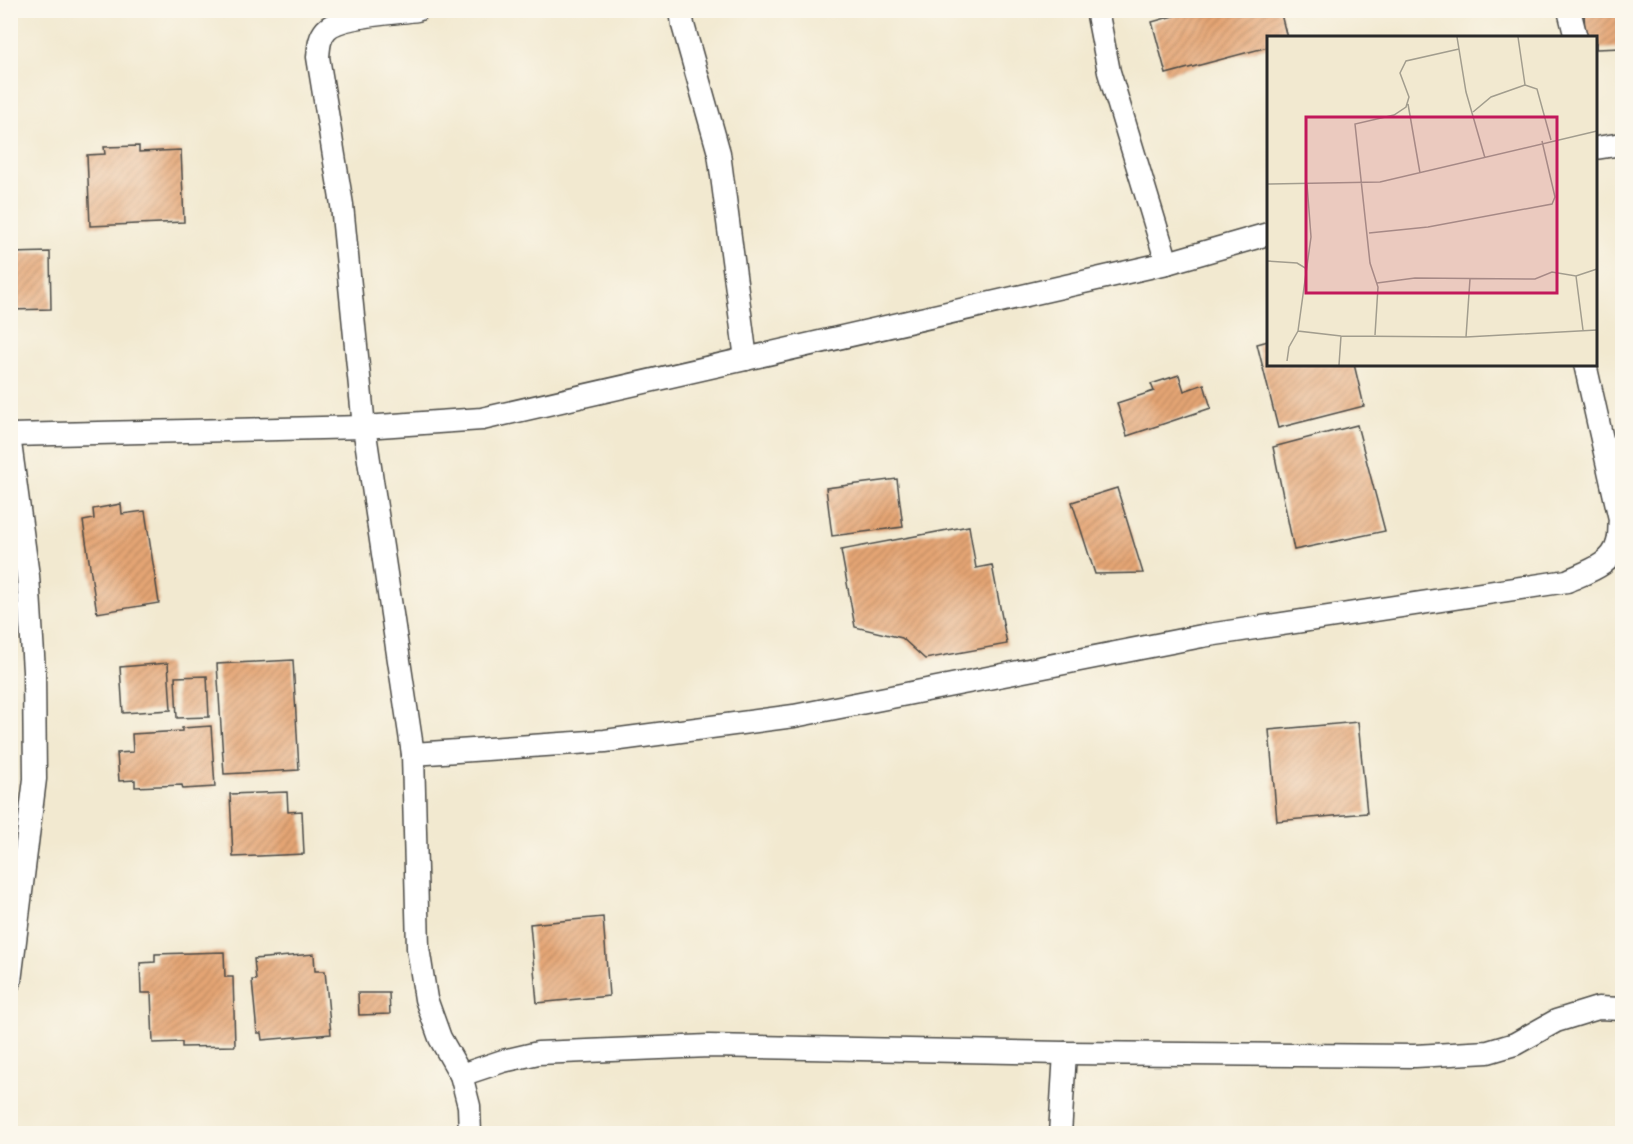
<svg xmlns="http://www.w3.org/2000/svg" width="1633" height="1144" viewBox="0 0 1633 1144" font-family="Sriracha,sans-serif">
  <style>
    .building { fill: url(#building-hatch) }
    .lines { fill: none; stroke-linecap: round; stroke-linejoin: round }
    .minor-casing { stroke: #494844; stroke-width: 25 }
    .minor { stroke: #fff; stroke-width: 22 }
    .inset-road { fill: none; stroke: #a29d8e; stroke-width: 1.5 }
    .view { fill: #c2185b; fill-opacity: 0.15; stroke: #c2185b; stroke-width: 3 }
    .inset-edge { fill: none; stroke: #2b2b2b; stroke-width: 3 }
  </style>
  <defs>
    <pattern id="building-hatch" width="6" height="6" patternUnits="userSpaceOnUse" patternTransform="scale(1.5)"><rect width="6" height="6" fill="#e5a574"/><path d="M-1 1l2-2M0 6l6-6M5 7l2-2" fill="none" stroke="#ba875f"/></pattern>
  </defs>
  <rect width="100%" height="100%" fill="#fbf7ec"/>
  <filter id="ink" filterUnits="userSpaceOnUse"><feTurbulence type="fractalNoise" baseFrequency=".0167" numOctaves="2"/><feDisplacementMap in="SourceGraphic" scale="12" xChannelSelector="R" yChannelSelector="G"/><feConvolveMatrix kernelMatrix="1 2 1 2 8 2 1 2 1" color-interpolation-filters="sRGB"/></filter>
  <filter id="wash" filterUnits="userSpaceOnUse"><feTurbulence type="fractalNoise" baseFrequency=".008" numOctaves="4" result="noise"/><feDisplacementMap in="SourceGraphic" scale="24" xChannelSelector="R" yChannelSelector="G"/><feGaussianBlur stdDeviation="1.35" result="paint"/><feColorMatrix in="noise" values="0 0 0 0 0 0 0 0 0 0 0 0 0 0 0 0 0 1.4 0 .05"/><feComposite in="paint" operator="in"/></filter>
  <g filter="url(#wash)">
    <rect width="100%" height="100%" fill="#f2e9d0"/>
    <g id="blocks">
      <g class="building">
        <polygon points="1194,10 1280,10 1287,38 1268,38 1268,47 1166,74 1152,22"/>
        <polygon points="1584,10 1622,10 1622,48 1596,49 1596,38 1585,38"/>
        <polygon points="139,146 139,152 181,150 184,222 90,226 87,155 105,154 104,147"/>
        <polygon points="50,252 51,309 10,310 10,253"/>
        <polygon points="1268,341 1268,364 1354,364 1364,406 1278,428 1257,344"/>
        <polygon points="1179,375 1184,391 1204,384 1211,408 1127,436 1117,403 1154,391 1151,384"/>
        <polygon points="1357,425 1385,531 1294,550 1273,447"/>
        <polygon points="897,479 903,527 832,536 826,488"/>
        <polygon points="1117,488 1143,573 1095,574 1072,502"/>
        <polygon points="121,504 122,514 145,511 159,603 97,613 83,521 94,519 93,509"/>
        <polygon points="969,526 976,568 992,565 1007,644 925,659 902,638 855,627 841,550"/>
        <polygon points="293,660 299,770 224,774 217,664"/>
        <polygon points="168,663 171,710 123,713 120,667"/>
        <polygon points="207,676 209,717 177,718 175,677"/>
        <polygon points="1358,722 1367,813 1277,821 1269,730"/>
        <polygon points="211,726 215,787 183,789 182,785 135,787 135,780 119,781 117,753 133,752 132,734 182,731 182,728"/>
        <polygon points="287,792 288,812 302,811 304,854 233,857 230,794"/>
        <polygon points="603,917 609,996 537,1003 530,924"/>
        <polygon points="224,952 225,977 233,977 235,1046 182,1047 182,1042 153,1043 151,993 141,993 140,963 155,962 155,954"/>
        <polygon points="314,954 315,971 325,971 331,1034 262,1040 261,1033 257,1033 252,980 256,980 254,959"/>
        <polygon points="358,993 389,993 390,1014 359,1015"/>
      </g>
    </g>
  </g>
  <g filter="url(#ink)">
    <use href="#blocks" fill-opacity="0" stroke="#494844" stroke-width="1.5"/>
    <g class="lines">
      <defs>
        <g id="minor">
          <path d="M417,10C397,13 339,15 326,30C319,38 319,47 318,57L342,205L364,427L413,754L418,948L426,999L440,1038L461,1075L469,1106L470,1134"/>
          <polyline points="681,10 683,25 719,153 746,359"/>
          <polyline points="1097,10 1109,72 1167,263"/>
          <polyline points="1569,10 1576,38"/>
          <polyline points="1596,148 1622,144"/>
          <polyline points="10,435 364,427 482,419 1167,263 1268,234"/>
          <polyline points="10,443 28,576 34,671 35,779 10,981"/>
          <path d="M413,754L605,741L794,716L1202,636L1567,581C1586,572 1613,565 1618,542C1620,535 1619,526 1620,519L1585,364"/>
          <polyline points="461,1075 503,1061 538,1053 709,1046 1065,1053 1415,1056 1488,1052 1515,1044 1556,1021 1598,1008 1622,1009"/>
          <polyline points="1060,1134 1065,1053"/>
        </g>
      </defs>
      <use href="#minor" class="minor-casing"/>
      <use href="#minor" class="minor"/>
    </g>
  </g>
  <g transform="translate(1267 36)">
    <rect width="330" height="330" fill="#f2e9d0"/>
    <path class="inset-road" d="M190,1L199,56L218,122M258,49L270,53L284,104M141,68L153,137M206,76L224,61L258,49L251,1M0,148L113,146L330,95M40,148L44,201L31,295L74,300L199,301L330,294M102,197L161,191L285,168L288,161L275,105M0,225L30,227L40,233M309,240L316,294M110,247L148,242L268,243L285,236L309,240L330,233M108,299L111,251L103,227L88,88L127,79L139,71L142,61L133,37L139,25L192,13M199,301L203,243M20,325L22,311L31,295M72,329L74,300"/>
    <path class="view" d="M39,81H290V257H39Z"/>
    <rect width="330" height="330" class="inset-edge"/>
  </g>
  <rect width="1633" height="1144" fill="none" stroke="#fbf7ec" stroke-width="36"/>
</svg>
